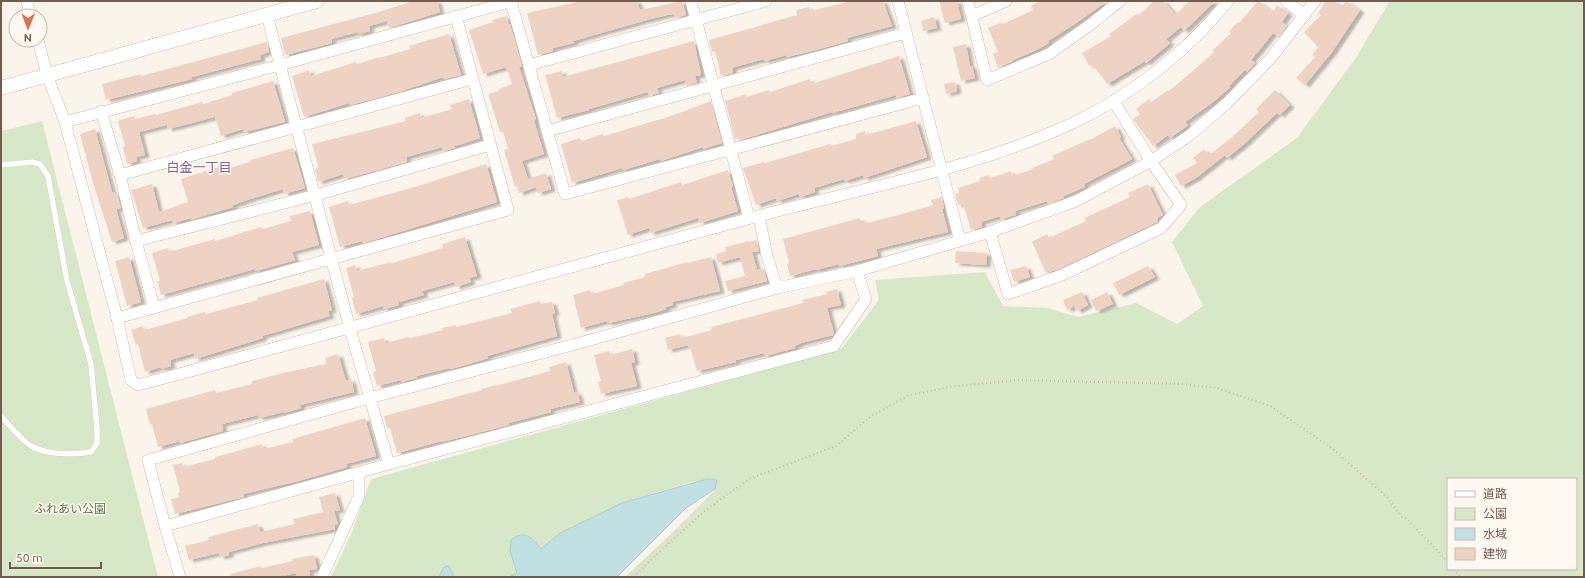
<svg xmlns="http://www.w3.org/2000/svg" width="1585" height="578" viewBox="0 0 1585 578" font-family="Ubuntu,'Noto Sans JP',sans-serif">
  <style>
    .green { fill: #d7e8c9; fill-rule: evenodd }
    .water { fill: #c0e0e4; stroke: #a7cfd5 }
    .building { fill: #eed3c4; filter: url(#shadow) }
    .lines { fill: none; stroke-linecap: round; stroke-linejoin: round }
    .service-casing { stroke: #cdbcb1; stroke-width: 6 }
    .minor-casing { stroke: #cdbcb1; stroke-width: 12 }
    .tertiary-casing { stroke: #cdbcb1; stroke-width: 15 }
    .path { stroke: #d4b7a7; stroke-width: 2; stroke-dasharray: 1 3; stroke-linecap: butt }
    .service { stroke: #fff; stroke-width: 5.5 }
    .minor { stroke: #fff; stroke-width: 11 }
    .tertiary { stroke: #fff; stroke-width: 14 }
    .labels { text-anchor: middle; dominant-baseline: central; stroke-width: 3; stroke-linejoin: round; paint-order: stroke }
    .park-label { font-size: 12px; fill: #587948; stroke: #fef8f1 }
    .neighbourhood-label { font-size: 13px; fill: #816790; stroke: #fef8f1 }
  </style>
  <defs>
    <filter id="shadow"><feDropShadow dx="4.5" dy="2.5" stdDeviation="1" flood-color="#0004"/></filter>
  </defs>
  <rect width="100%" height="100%" fill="#fbf4eb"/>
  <g class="green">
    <path d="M1393,1H1584V577H625L674,531L715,490L695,481L622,503L560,533L541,549C534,538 530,534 516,536L510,551L517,573L509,577H454L449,566L439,577H331L352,532L371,479L841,349L879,300L875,280L985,272L1003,306L1047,308L1078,317L1136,303L1177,324L1203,306L1172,242L1200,207L1297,138L1357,56L1389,2ZM1448,479H1576V569H1448Z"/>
    <polygon points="42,121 158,577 1,577 1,131"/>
  </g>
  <g class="water">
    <path d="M707,479L717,480L715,489L686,508L617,577H509L517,573L510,551L511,540C525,529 533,538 541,549L560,533L622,503Z"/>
    <polygon points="449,566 454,577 439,577 444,567"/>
  </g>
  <g class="building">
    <polygon points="413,1 437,1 440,12 389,28 387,21 369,26 370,31 358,34 358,32 331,39 332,43 285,55 281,38 379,12"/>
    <polygon points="582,1 637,1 640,10 682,1 686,15 676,18 674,14 667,15 643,21 573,41 574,43 553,48 553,51 538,55 527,13"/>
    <polygon points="852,1 883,1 892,26 847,38 848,41 808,52 786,57 786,55 765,61 764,59 738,66 732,68 733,73 721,76 715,51 712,52 709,40 797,15 796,10 809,7 810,11"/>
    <polygon points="939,1 957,1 961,19 945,23"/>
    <polygon points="1040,1 1107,1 1076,23 1048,41 1049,43 1034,51 1013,60 1013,61 998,68 993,54 998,52 988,28 1003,22 1003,24 1033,10 1031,6"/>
    <polygon points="1154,1 1163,1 1176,15 1189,1 1215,1 1184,31 1181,27 1166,39 1170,43 1146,63 1145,61 1107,84 1092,64 1089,66 1082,53 1111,36 1109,34 1138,13 1139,15"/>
    <polygon points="1258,1 1273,12 1277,5 1288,13 1282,22 1287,26 1279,37 1273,33 1251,60 1255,63 1247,72 1245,70 1229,86 1230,87 1213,102 1185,122 1188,125 1170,138 1168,135 1153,146 1133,119 1140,114 1136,109 1149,99 1151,102 1168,90 1169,91 1195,69 1214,52 1212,51 1231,33 1229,31 1238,22 1239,23"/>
    <polygon points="1326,1 1334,1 1342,6 1346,1 1360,10 1332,52 1305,85 1296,78 1315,57 1312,55 1318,47 1304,32 1321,15 1318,13"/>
    <polygon points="506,16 509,25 510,24 522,66 519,67 536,119 534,120 536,128 544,154 522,161 528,179 546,173 551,189 538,193 536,187 519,193 517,186 515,187 504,150 508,149 503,132 500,132 488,94 499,91 499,89 512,84 506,67 483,74 469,30 493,22 492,20"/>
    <polygon points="934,17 937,28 923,31 921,21"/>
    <polygon points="449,34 461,75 444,79 443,77 399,92 350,105 349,103 304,117 292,76 309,70 311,76 356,62 357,64 379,57 379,58 410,49 409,46"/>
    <polygon points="694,41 701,75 695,76 697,83 686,86 685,80 660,87 657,88 659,93 649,96 648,92 589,109 589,110 557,118 545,75 562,71 563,77"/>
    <polygon points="267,42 269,52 260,55 261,59 192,77 192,79 106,100 102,84 141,74 141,76"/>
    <polygon points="966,44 970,66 972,66 975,78 961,81 953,47"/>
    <polygon points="899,56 910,94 897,98 896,95 832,113 832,112 740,140 739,138 735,139 725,101 746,94 746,97 769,90 770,92 810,79 811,84"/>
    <polygon points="273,81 285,122 244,132 243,129 221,136 215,117 168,129 167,125 139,132 145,155 136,157 137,161 127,164 123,147 125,146 118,121 134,116 135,119 155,114 156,115 202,102 203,104 232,95 232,93"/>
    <polygon points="955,82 957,91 946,94 944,84"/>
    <polygon points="1275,90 1290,105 1280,115 1277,113 1244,144 1227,158 1225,155 1196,178 1181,186 1175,175 1197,163 1193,158 1204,149 1209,155 1232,137 1259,112 1256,109"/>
    <polygon points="469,99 480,138 455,146 455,148 443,151 442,147 406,157 407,162 345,179 343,174 318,182 315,169 318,168 318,166 312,144 406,121 404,118 420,113 421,118 452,109 450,105"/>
    <polygon points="711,101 722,143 703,149 703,147 661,161 660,159 623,170 622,168 572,183 561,144 580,138 581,141 603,134 604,136 624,130 671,116"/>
    <polygon points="916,121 927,157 864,178 863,175 845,181 844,179 814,188 815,192 800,197 799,194 777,201 776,198 756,205 743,168 764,162 765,163 830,144 831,146 856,139 856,134 865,131 866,135"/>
    <polygon points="1115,126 1121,137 1119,138 1132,159 1084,184 1085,187 1063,196 1064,198 1048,204 1047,201 1015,211 1016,215 1001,219 1000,216 981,222 982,227 971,230 963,204 958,205 955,194 959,193 958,188 980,181 979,178 989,175 990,178 1011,171 1012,176 1033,169 1032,168 1054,159 1052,156 1090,139 1090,140"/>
    <polygon points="95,129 112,192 114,192 115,195 117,194 121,208 116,209 124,238 112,242 93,183 80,134"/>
    <polygon points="293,148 305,188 284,194 283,189 247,200 233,205 233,207 200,217 191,220 191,218 173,223 172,220 143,228 131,190 152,184 159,212 188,202 181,179 222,166 223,170 250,162 250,160"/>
    <polygon points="486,164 497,202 380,238 363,243 362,241 340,247 329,207 348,201 349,205 415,187"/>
    <polygon points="728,170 733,187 731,187 738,211 700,223 698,218 650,233 649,228 628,235 617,200 628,197 629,199 681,182 682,185"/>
    <polygon points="1148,184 1163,215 1157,218 1158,221 1157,222 1059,269 1046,273 1032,242 1033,241 1047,234 1049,238 1086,221 1084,218 1130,197 1128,193"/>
    <polygon points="942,197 944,208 942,209 948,232 876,249 878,256 839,266 839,264 816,270 816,269 790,276 787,264 789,263 783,239 860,218 861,223 866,222 867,223 902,214 933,205 931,200"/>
    <polygon points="310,211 319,245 292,252 295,260 256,271 255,269 161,295 157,281 160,281 152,253 168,248 169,252 215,239 215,241 261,227 262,229 291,221 290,216"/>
    <polygon points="465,237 477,276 469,278 471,282 456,287 454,282 422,291 424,295 399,302 399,305 384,309 383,306 356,314 352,298 354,297 346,268 355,265 357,271 391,262 392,263 443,248 442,244"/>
    <polygon points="757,240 759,251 752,252 757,270 764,269 767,281 728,291 725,281 745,276 740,257 718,263 716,254 726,251 725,247 749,241 749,242"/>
    <polygon points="956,251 987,253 986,265 955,263"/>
    <polygon points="129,257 141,302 127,306 115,261"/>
    <polygon points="711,257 720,291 672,302 673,305 666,307 666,309 654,313 608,323 607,321 581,328 573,295 590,290 592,294 624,285 623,283 645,277 645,274 687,262 687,263"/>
    <polygon points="1026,266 1030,277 1014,282 1010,270"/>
    <polygon points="1148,266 1155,277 1119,295 1113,283"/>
    <polygon points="324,279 332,310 328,311 330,316 262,336 263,338 195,359 194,353 170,360 171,366 161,369 161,367 145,372 138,344 136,345 131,330 143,326 144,330 188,318 187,317 205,312 206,314 258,300 257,298"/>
    <polygon points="837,289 841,305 827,308 834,334 833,335 801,343 795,346 795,348 765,356 764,353 736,360 736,362 697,371 690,347 689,348 688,345 668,350 665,338 680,334 681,338 712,330 711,327 803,303 802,300 827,294 826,292"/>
    <polygon points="1082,292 1088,305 1077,311 1074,306 1067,310 1063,300"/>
    <polygon points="1107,292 1113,304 1096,311 1091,300"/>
    <polygon points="540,301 541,304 552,302 555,313 552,314 557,336 487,356 488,358 462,366 450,369 449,368 416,376 417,378 401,382 401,380 377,386 373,372 376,371 368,342 384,338 385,343 409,337 410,338 443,330 442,328 456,325 456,327 477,322 512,313 510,309"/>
    <polygon points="632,349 635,362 631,363 637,386 601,394 598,382 601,381 594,355 609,351 610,355"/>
    <polygon points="338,354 346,381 351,379 354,392 300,405 301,408 284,413 284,412 259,418 258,415 222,424 223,431 180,443 180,441 158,447 152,424 150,425 146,409 215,390 216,393 252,384 252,381 283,373 326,364 325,358"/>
    <polygon points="566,362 574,393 577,392 580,402 550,409 551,412 509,423 509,425 442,442 442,441 397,453 390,428 387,428 384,416 482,390 481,389 495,385 495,386 550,371 549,367"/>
    <polygon points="365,418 376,456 346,464 347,467 298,481 243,494 244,497 175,514 171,499 179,497 178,493 180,492 173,465 182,463 183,467 215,459 215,457 262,444 263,449 293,442 292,439"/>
    <polygon points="335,493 340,510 334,511 338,525 334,525 335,529 263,543 229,552 229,555 220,557 219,553 189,560 185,546 209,540 208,537 258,524 260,532 295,524 293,519 323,512 319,497"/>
    <polygon points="314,555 317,569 309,570 310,577 296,577 296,573 278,577 231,577 231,574 261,566 261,568 293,561 292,559"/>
  </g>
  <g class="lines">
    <defs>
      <path id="service" d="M1,165L32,162L40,164L48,176L67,281L91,364L97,428V443L91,452C74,455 49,455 33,447C24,443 8,424 1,416"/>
      <g id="minor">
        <polyline points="27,1 31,16"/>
        <polyline points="691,1 749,218"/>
        <polyline points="898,1 960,241"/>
        <polyline points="968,1 987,80 1049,54 1091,24 1120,1"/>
        <polyline points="1286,1 1305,15"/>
        <polyline points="511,2 565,194 923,98"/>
        <polyline points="267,15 280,65 513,1"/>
        <polyline points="972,16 1006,1"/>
        <path d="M38,40L47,75L65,122L117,318L131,380L138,385C343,331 547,273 751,218C861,188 974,170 1077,121C1133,94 1190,49 1228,1"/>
        <polyline points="529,65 766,1"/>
        <polyline points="1114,102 1151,161 1181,205 1161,228 1062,275 1008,294 990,232 1076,201 1151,161 1190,135 1227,103 1271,58 1315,1"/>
        <polyline points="101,111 120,175 136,241 316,195 490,145"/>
        <polyline points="65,122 280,65 350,329 389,464"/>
        <polyline points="547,131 906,33"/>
        <polyline points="120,175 472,79"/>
        <polyline points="759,216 767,256 777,288"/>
        <polyline points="136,241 154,307"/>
        <polyline points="117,318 508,210 456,16"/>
        <polyline points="165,526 148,460 369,398 576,344 777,288 857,271"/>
        <polyline points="180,577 165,526 389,464 834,346 866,299 857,271 990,232"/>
        <polyline points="322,577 359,496 359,473"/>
      </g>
      <polyline id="tertiary" points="1,88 317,1"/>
    </defs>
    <use href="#service" class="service-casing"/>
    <use href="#minor" class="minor-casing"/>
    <use href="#tertiary" class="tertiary-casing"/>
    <g class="path">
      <polyline points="1454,569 1461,577"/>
      <polyline points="634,577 660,551 706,510 749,479 836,446 870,417 907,396 948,387 1018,380 1182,384 1217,388 1270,406 1333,449 1387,497 1402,517 1407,519 1448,562"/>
    </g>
    <use href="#service" class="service"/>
    <use href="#minor" class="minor"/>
    <use href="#tertiary" class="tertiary"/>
  </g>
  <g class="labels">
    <g class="park-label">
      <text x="70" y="508">ふれあい公園</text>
    </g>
    <g class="neighbourhood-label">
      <text x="199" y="167">白金一丁目</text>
    </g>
  </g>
  <rect width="1585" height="578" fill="none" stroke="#745b4f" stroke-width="4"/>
  <rect x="1447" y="478" width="130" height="92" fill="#fef8f1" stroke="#c7b9b0"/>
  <rect x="1455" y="491" width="20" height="6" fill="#ffffff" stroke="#c7b9b0"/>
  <text x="1483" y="498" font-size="12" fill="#745b4f">道路</text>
  <rect x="1455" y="508" width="20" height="12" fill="#d7e8c9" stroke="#c7b9b0"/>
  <text x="1483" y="518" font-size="12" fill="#745b4f">公園</text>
  <rect x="1455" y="528" width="20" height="12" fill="#c0e0e4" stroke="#c7b9b0"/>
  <text x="1483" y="538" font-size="12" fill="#745b4f">水域</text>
  <rect x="1455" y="548" width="20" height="12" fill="#eed3c4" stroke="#c7b9b0"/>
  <text x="1483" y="558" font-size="12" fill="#745b4f">建物</text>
  <g transform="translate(28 28) rotate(181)"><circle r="19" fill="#fef8f1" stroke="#c7b9b0"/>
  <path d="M0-3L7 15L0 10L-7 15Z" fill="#da725a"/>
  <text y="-6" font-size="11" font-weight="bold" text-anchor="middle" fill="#745b4f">N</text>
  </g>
  <path d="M10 562v6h91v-6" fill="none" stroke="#745b4f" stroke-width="2"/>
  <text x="16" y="562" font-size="12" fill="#745b4f" stroke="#fef8f1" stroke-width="3" paint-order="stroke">50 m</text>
</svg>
